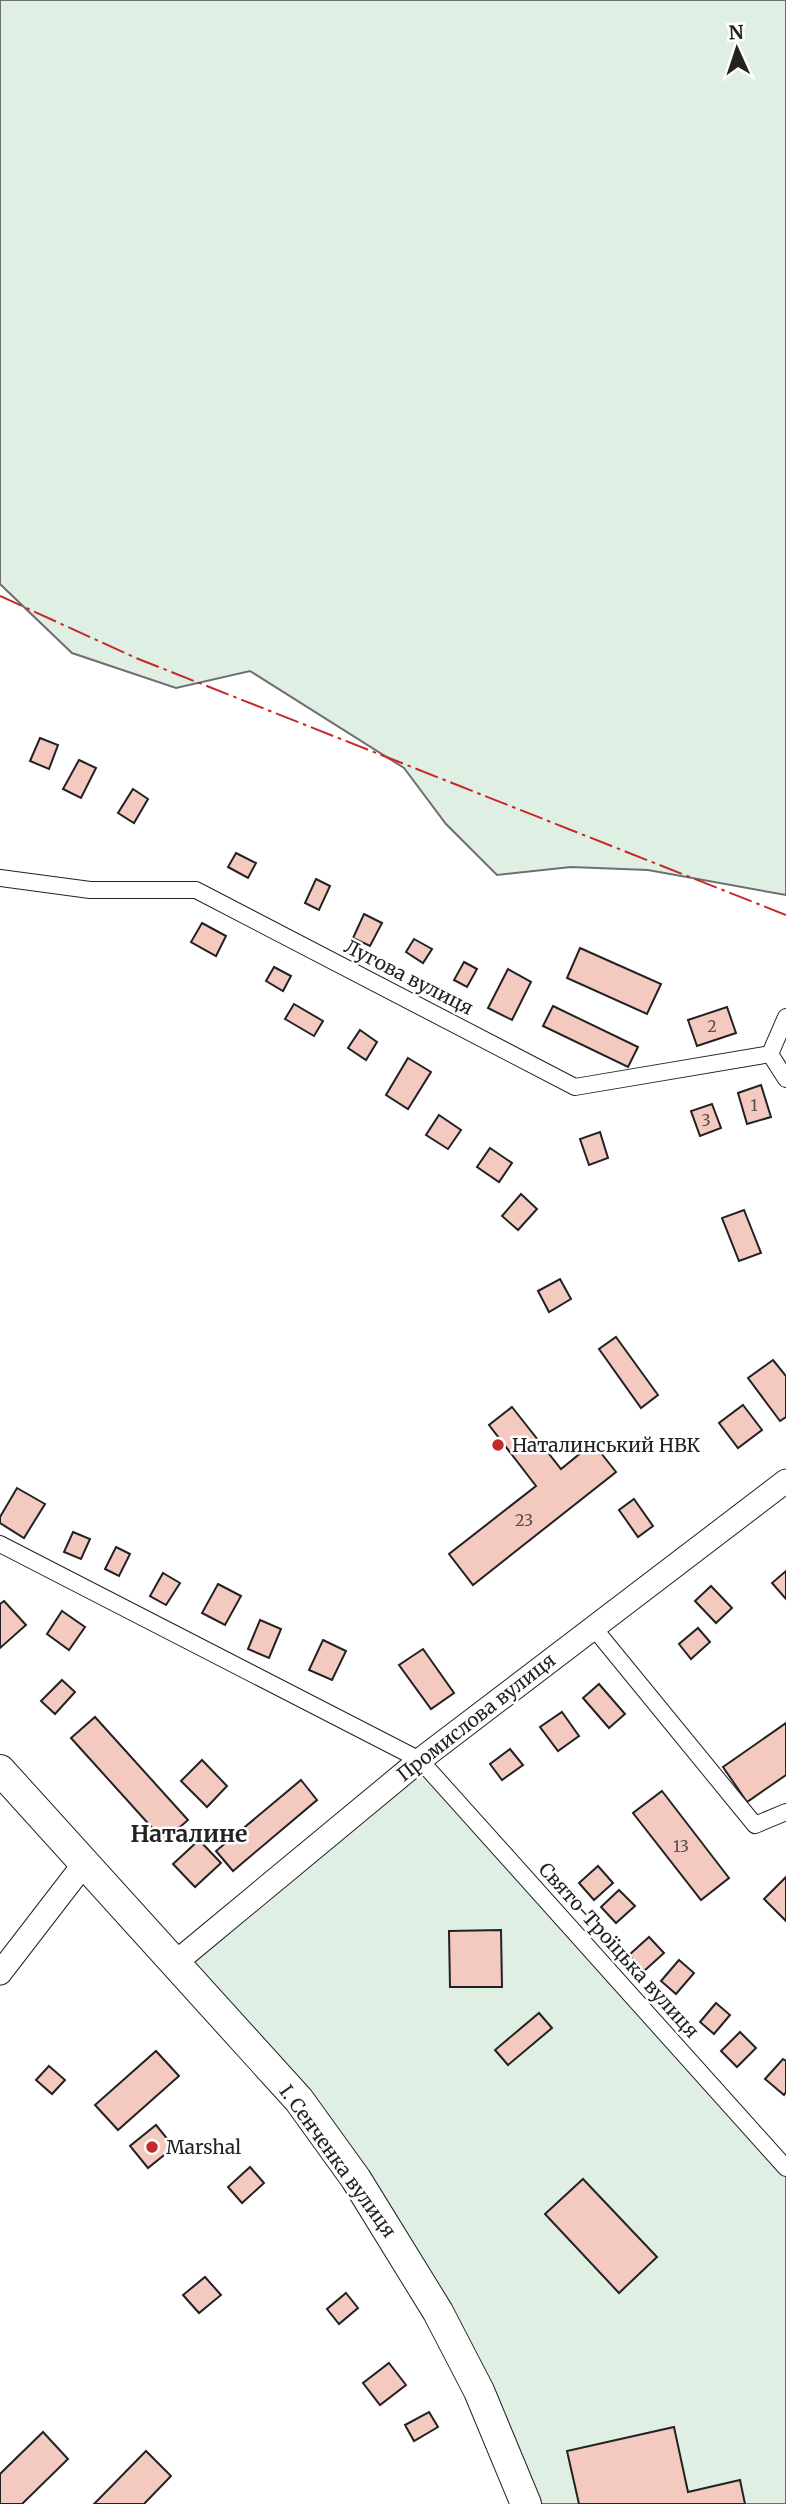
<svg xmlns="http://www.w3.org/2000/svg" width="786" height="2504" viewBox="0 0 786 2504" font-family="Merriweather,serif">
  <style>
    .green { fill: #e0efe3; stroke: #6f6f6f; stroke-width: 2 }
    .building { fill: #f3c9c0; stroke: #222; stroke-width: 2 }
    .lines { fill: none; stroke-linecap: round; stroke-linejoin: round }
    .street-casing { stroke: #222; stroke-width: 18 }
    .secondary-casing { stroke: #222; stroke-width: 25 }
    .highway-casing { stroke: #222; stroke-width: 32 }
    .street { stroke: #fff; stroke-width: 16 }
    .secondary { stroke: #fff; stroke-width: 23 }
    .highway { stroke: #fff; stroke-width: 30 }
    .power { stroke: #c62828; stroke-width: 2; stroke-dasharray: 24 5 3.5 5; stroke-linecap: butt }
    .poi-dot { fill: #c62828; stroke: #fff; stroke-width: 2.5 }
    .labels { text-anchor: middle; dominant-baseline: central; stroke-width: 5; stroke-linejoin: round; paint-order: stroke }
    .number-label { font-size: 16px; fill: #564c4a }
    .street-label { font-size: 19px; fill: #222; stroke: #fff }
    .poi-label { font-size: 19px; fill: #222; stroke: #fff; text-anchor: start }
    .quarter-label { font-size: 23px; font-weight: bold; fill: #222; stroke: #fff }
  </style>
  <rect width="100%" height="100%" fill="#fff"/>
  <g class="green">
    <polygon points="0,0 786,0 786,895 648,870 571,867 497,875 446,824 404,768 250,671 176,688 72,653 0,584"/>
    <polygon points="420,1760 786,2168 786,2504 526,2504 396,2242 175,1964"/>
  </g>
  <g class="building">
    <polygon points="40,738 58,745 49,769 30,761"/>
    <polygon points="79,760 96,768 81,798 63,789"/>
    <polygon points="133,789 148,799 134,823 118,813"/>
    <polygon points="236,853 256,863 248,878 228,867"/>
    <polygon points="316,879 330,886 319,910 305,903"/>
    <polygon points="364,914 382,923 370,946 353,938"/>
    <polygon points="202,923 226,936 216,956 191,942"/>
    <polygon points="414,939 432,949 423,963 406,952"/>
    <polygon points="580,948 661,984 647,1014 567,978"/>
    <polygon points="464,962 477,969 467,987 454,980"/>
    <polygon points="274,967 291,976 283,991 266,981"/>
    <polygon points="508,969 531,982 512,1020 488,1008"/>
    <polygon points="294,1004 323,1021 314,1036 285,1019"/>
    <polygon points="553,1006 638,1047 628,1067 543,1026"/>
    <polygon points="727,1007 736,1033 697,1046 688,1020"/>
    <polygon points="360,1030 377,1042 366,1060 348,1048"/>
    <polygon points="408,1058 431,1072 408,1109 386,1095"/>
    <polygon points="761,1085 771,1117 747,1124 738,1093"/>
    <polygon points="712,1104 721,1128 700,1136 691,1111"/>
    <polygon points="439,1115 461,1130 448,1149 426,1135"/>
    <polygon points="600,1132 608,1158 589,1165 580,1139"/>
    <polygon points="490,1148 512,1163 499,1182 477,1167"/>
    <polygon points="521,1194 537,1209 518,1230 502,1216"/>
    <polygon points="744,1210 761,1253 739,1261 722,1218"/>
    <polygon points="560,1279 571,1299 549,1312 538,1291"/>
    <polygon points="616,1337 658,1395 641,1408 599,1349"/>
    <polygon points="773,1360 786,1376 786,1417 780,1421 748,1378"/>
    <polygon points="743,1405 762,1430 738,1448 719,1423"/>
    <polygon points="512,1407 561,1469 593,1443 616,1472 473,1585 449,1554 536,1486 489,1425"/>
    <polygon points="17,1488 45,1504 24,1538 0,1523 0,1517"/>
    <polygon points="634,1499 653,1526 638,1537 619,1510"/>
    <polygon points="73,1532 90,1539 81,1559 64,1552"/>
    <polygon points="116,1547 130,1554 119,1576 105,1569"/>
    <polygon points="786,1571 786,1599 772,1583"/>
    <polygon points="163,1573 180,1583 166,1605 150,1596"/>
    <polygon points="218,1584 241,1596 225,1625 202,1613"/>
    <polygon points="711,1586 732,1608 716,1623 695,1601"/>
    <polygon points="4,1601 26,1625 0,1648 0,1604"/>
    <polygon points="62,1611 85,1627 69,1650 47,1634"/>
    <polygon points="260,1620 281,1629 269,1658 248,1649"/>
    <polygon points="698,1628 710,1642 691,1659 679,1644"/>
    <polygon points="323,1640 346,1651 332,1680 309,1670"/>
    <polygon points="423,1649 454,1693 431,1709 399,1665"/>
    <polygon points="62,1680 75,1692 55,1714 41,1701"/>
    <polygon points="599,1684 625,1714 609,1728 583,1698"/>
    <polygon points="562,1712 579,1736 558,1751 540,1727"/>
    <polygon points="95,1717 188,1820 164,1841 71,1738"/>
    <polygon points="786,1723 786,1775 747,1802 723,1767"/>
    <polygon points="510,1749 523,1765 502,1780 490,1764"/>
    <polygon points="202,1760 227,1786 207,1807 181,1781"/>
    <polygon points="301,1780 317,1800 233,1871 216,1851"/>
    <polygon points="662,1791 729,1878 701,1900 633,1813"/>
    <polygon points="199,1840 221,1863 195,1887 173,1864"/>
    <polygon points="598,1866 613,1883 594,1900 579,1883"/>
    <polygon points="786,1877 786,1921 764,1899"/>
    <polygon points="619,1890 635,1906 616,1923 601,1907"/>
    <polygon points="501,1930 502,1987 450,1987 449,1931"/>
    <polygon points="649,1937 664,1953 644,1971 629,1955"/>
    <polygon points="679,1960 694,1973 676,1994 661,1981"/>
    <polygon points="716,2003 730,2015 714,2034 700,2022"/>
    <polygon points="539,2013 552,2028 508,2065 495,2050"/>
    <polygon points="740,2032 756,2048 737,2067 721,2051"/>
    <polygon points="156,2051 179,2076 118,2130 95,2105"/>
    <polygon points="783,2059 786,2061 786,2092 784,2095 765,2079"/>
    <polygon points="49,2066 65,2080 52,2094 36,2080"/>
    <polygon points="156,2125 174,2147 148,2168 130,2146"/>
    <polygon points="250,2167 264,2183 242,2203 228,2187"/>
    <polygon points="583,2179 657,2257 619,2293 545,2214"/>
    <polygon points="205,2277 221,2295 199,2313 183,2295"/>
    <polygon points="346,2293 358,2308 339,2324 327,2309"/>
    <polygon points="389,2363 406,2385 380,2405 363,2383"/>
    <polygon points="429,2412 438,2427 414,2441 405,2425"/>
    <polygon points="674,2427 688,2492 740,2480 745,2504 579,2504 567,2451"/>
    <polygon points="43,2432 68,2459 22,2504 0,2504 0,2474"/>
    <polygon points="146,2451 171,2476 144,2504 94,2504"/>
  </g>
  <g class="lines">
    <defs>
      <g id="street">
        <polyline points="0,878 90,890 196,890 575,1087 770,1054 786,1079"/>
        <polyline points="770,1054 786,1017"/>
        <polyline points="0,1544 420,1760 786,2168"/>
        <polyline points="593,1627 755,1825 786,1812"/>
      </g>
      <g id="secondary">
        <polyline points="175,1963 420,1760 786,1481"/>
        <polyline points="0,1973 84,1864"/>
      </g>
      <polyline id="highway" points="0,1770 299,2100 356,2179 438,2312 479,2391 526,2504"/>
    </defs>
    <use href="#street" class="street-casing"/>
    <use href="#secondary" class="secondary-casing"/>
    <use href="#highway" class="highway-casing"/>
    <use href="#street" class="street"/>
    <use href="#secondary" class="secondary"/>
    <use href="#highway" class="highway"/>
    <polyline class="power" points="0,596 136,658 786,915"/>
  </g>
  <g class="poi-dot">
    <circle cx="498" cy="1445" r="7"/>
    <circle cx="152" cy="2147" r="7"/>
  </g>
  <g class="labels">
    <g class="number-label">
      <text x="712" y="1026">2</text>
      <text x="754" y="1105">1</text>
      <text x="706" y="1120">3</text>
      <text x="524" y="1520">23</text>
      <text x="681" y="1846">13</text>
    </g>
    <g class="street-label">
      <text transform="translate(409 977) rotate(27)">Лугова вулиця</text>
      <text transform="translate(476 1717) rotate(-38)">Промислова вулиця</text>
      <text transform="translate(619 1950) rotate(48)">Свято-Троїцька вулиця</text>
      <text transform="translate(338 2161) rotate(54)">І. Сенченка вулиця</text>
    </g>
    <g class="poi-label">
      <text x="512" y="1445">Наталинський НВК</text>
      <text x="166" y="2147">Marshal</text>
    </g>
    <g class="quarter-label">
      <text x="189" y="1833">Наталине</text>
    </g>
  </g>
  <g transform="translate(737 49) rotate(357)" stroke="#ffffff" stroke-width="5" paint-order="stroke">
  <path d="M0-5L12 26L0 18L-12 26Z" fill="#222222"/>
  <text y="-10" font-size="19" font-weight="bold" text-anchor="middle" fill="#222222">N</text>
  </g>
</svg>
